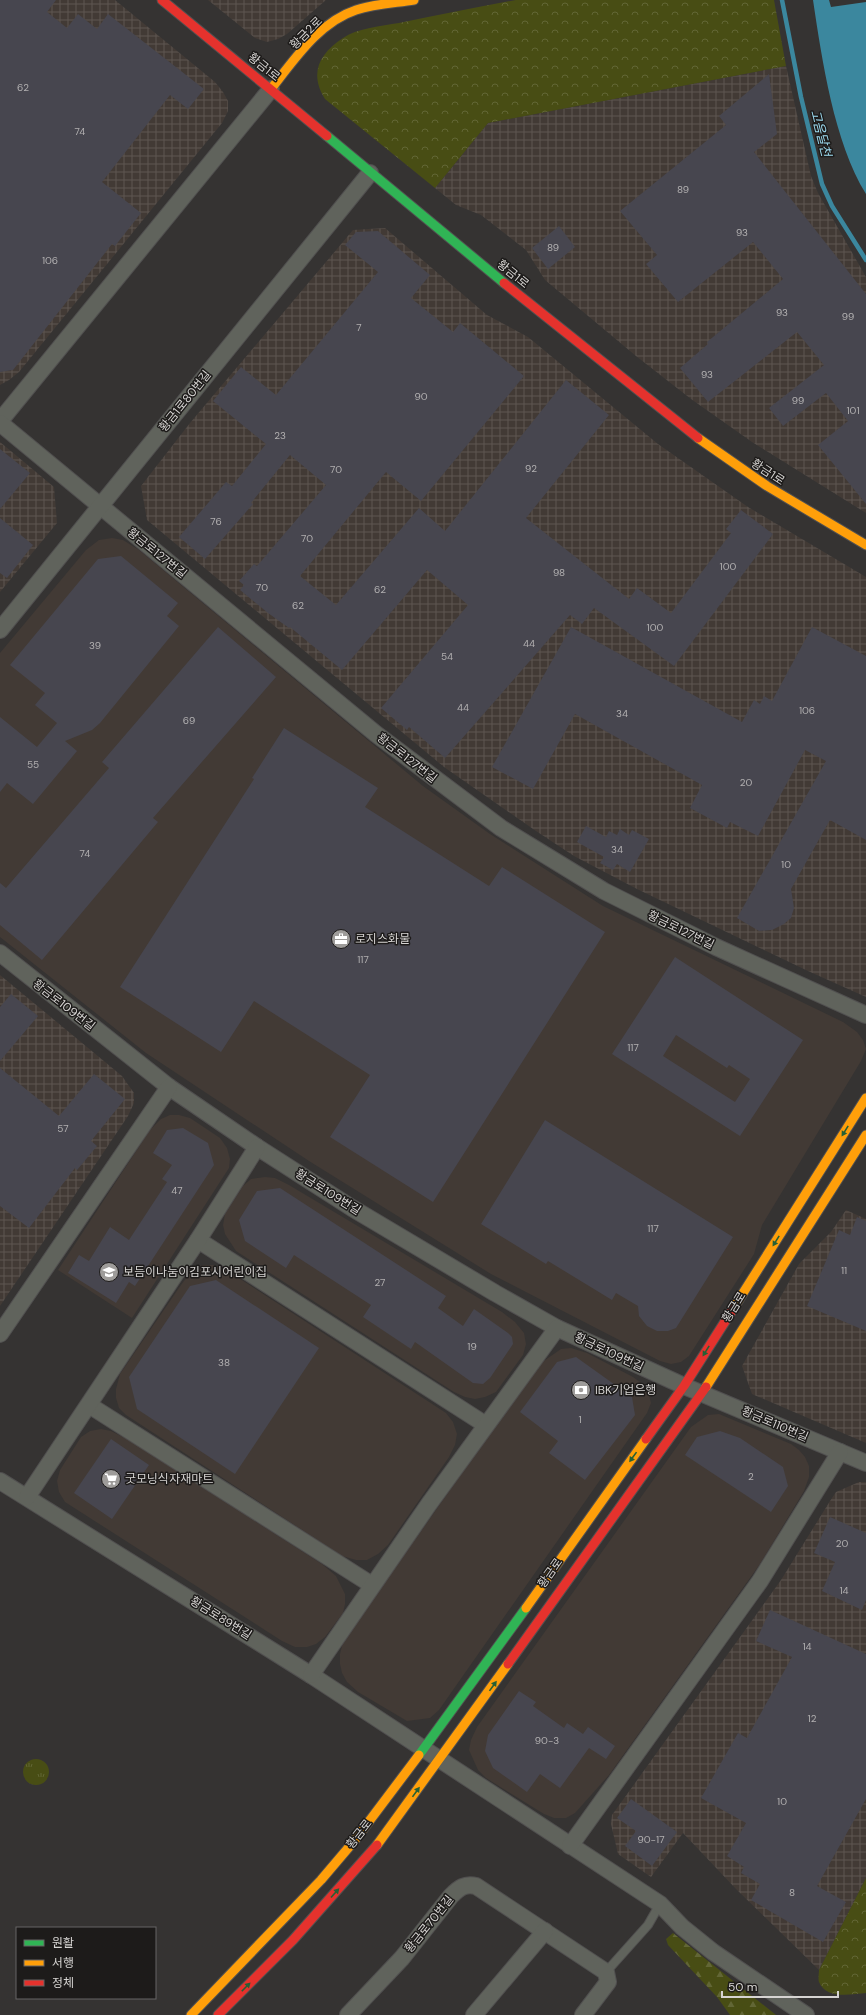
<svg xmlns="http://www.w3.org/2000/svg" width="866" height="2015" viewBox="0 0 866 2015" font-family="'DM Sans','Noto Sans KR',sans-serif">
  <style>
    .built { fill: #423a35 }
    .industrial { fill: url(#industrial-grid) }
    .grass { fill: url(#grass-tufts) }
    .forest { fill: url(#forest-firs) }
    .park { fill: url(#park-crowns) }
    .water { fill: #3b879e }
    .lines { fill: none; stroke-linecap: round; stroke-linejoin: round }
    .stream { stroke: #3b879e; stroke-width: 4.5 }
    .building { fill: #47464f; fill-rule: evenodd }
    .lane-casing { stroke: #515050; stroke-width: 10 }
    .street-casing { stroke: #515050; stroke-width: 18 }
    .fast-casing { stroke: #515050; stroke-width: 11 }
    .slow-casing { stroke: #515050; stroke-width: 11 }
    .jam-casing { stroke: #515050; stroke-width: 11 }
    .lane { stroke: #60635c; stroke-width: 8 }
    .street { stroke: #60635c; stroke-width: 16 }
    .fast { stroke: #30b455; stroke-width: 9 }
    .slow { stroke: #ff9f0a; stroke-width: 9 }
    .jam { stroke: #e5322d; stroke-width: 9 }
    .oneway { fill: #266035 }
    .labels { text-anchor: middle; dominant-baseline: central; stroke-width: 3; stroke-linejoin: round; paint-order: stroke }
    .number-label { font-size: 10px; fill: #b2b0b1 }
    .street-label { font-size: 12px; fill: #d6d4d2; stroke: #1d1b1a }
    .poi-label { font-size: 12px; fill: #d6d4d2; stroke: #1d1b1a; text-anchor: start }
    .water-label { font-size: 13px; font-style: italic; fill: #9fdef4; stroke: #1d1b1a }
  </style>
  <defs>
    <pattern id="industrial-grid" width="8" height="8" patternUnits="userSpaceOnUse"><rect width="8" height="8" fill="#423a35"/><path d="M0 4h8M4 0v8" fill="none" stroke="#5d5651"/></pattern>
    <pattern id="grass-tufts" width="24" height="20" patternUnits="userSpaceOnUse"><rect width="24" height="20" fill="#484d14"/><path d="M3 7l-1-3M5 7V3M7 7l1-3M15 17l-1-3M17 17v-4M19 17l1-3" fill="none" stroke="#626635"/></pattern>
    <pattern id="forest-firs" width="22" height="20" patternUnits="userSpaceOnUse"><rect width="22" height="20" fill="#484d14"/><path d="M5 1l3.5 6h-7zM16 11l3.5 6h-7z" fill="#626635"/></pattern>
    <pattern id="park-crowns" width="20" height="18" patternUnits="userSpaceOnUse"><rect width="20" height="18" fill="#484d14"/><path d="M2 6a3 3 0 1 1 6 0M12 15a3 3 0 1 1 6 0" fill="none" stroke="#626635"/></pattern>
  </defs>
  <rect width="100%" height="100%" fill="#353332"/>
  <g class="built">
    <polygon points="112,538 123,540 139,550 423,786 490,834 603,906 843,1022 857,1032 863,1040 866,1049 861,1061 762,1225 754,1254 689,1356 681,1362 671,1364 660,1361 491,1274 309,1161 146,1053 0,937 0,653 86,550 99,540"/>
    <polygon points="170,1115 179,1115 190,1118 220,1138 227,1148 230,1159 229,1168 132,1318 58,1270 150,1130 161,1119"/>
    <polygon points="265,1177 275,1178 289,1185 502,1312 515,1322 524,1333 526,1344 523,1355 496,1392 485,1397 475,1399 465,1397 454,1392 236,1251 225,1234 223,1225 225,1214 243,1186 251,1179"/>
    <polygon points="203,1265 213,1265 228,1271 446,1413 453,1422 457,1434 455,1445 449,1457 388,1545 378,1554 367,1560 356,1560 342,1556 126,1415 119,1408 116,1398 116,1389 120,1374 181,1285 190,1273"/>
    <polygon points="571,1348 587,1353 633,1377 644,1385 649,1395 651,1403 647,1413 439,1710 430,1718 407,1721 358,1692 347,1682 342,1673 340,1664 340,1654 343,1642 538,1365 561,1349"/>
    <polygon points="719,1414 791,1444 799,1450 805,1457 809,1466 809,1477 804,1491 760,1564 609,1775 575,1813 566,1818 554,1818 544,1814 486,1778 478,1770 469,1750 471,1740 477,1727 691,1427 708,1415"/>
    <polygon points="101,1429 111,1431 127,1439 322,1564 336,1576 345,1594 345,1604 343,1613 325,1637 316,1644 307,1647 295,1647 282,1641 65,1502 59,1492 57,1481 60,1470 81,1437 90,1431"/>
  </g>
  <g class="industrial">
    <polygon points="0,0 115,0 215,82 223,92 228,101 228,111 222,123 19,372 9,380 0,385"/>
    <polygon points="208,0 326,0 287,34 278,39 267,42 255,38"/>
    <polygon points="786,66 811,176 818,193 866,277 866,513 752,442 691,399 636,356 545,280 526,250 481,215 456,205 435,188 488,123"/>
    <polygon points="385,228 487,315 528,337 658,444 748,507 866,577 866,997 808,971 637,889 574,856 536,831 444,767 147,520 141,486 190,423 353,230"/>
    <polygon points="0,442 54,487 57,523 0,592"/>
    <polygon points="0,975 122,1076 134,1093 134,1103 128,1116 0,1306"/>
    <polygon points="846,1210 866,1219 866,1443 752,1394 742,1366 799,1264 831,1232"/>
    <polygon points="859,1482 866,1482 866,1878 819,1970 736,1889 683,1833 651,1877 618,1854 611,1824 612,1815 781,1580 830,1501 836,1492"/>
  </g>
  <circle class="grass" cx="36" cy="1772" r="13"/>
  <polygon class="forest" points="673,1933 776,2015 730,2015 717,1997 668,1945 666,1939"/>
  <g class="park">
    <path d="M516,0H774L786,66L488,123L435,188L325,99C309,73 319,54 343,38C358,28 381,26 399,23C438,15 477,7 516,0Z"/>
    <path d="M866,1878V1993C852,1994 826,2000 819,1982C818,1979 819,1973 819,1970Z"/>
  </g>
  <path class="water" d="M813,0H829L831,7L866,2V194C834,142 822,60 813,0Z"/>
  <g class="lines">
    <polyline class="stream" points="782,0 801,97 822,184 832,206 866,260"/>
  </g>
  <g class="building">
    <polygon points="0,0 56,0 47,12 67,28 78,14 97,29 108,14 204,89 188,109 170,95 102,182 141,213 115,246 112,244 13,370 0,372"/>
    <polygon points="769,74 777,134 754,152 866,294 866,504 818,445 848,421 826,393 783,426 769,408 824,365 797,332 708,402 680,368 708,344 707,342 783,279 753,242 678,302 646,264 657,255 620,211 726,125 719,116"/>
    <polygon points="559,226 575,247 548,269 532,248"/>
    <polygon points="378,231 430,275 411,298 453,332 460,323 524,376 421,501 386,472 300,576 336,605 419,508 445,531 566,380 609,415 526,518 629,599 637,588 671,613 731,533 726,529 741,510 773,534 674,666 594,608 582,624 570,615 445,758 409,727 407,730 381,708 468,605 427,570 342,670 290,627 289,628 268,613 240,590 244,585 239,581 254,564 257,566 326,485 290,455 251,503 253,504 205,559 179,537 226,482 232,486 266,444 213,401 241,367 276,395 378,272 345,245 356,232"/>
    <polygon points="0,449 30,473 0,509"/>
    <polygon points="0,518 33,545 7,578 0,573"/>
    <polygon points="121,556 178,603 167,616 179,626 100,723 92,730 65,741 77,751 33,804 7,783 0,792 0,717 37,747 57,723 35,705 45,693 10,665 98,559"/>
    <polygon points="218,627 276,677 153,818 158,822 42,960 0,925 0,883 6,888 109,768 102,762"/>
    <polygon points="571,627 742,722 754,700 760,704 764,696 772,701 812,627 866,656 866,840 830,820 791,889 794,908 791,918 784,924 772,930 759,931 737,918 826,761 805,750 758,836 730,822 727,828 690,808 702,785 575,714 533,789 492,767"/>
    <polygon points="284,728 378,788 365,807 489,886 502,867 605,932 433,1202 330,1137 370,1075 254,1001 221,1052 120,987 254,779 252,778"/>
    <polygon points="586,826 606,837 609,831 617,835 620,829 629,835 632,830 649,839 630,872 617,864 613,870 600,863 604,857 577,842"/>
    <path d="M675,957L803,1040L740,1136L612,1054ZM676,1035L727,1068L729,1065L750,1079L735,1102L663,1056Z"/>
    <polygon points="11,994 38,1016 0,1061 0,1007"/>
    <polygon points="0,1068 59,1116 94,1074 125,1099 91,1141 97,1146 77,1170 75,1168 29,1228 0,1206"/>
    <polygon points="545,1120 733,1237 676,1328 668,1331 657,1331 647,1326 639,1316 638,1306 616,1293 612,1300 548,1261 546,1264 481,1224"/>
    <polygon points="183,1128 208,1143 214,1165 135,1286 129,1282 116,1303 68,1273 79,1255 89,1261 110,1227 129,1240 167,1182 162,1179 172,1165 153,1153 167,1130"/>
    <polygon points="280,1188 446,1296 438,1308 463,1326 474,1309 508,1333 512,1337 513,1344 490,1378 483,1384 473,1383 415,1342 411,1349 363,1317 371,1305 294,1255 286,1268 245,1241 239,1220 257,1191"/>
    <polygon points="857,1217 866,1221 866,1331 807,1306 839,1230 850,1235"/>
    <polygon points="216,1280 319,1348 235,1474 137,1409 129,1377 190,1286"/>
    <polygon points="576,1357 632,1397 635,1415 585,1480 549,1453 558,1441 520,1412 557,1362"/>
    <polygon points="720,1431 740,1438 783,1467 788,1486 771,1512 685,1455 697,1437"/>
    <polygon points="111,1439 149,1465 112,1519 74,1493"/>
    <polygon points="830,1517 866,1533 866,1600 862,1610 822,1591 835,1562 814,1553"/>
    <polygon points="770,1610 866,1654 866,1799 817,1886 846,1902 823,1942 751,1900 760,1884 741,1873 744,1867 727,1856 746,1823 701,1798 738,1733 747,1738 792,1657 756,1641"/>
    <polygon points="519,1691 536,1702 533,1706 564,1728 567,1723 583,1734 588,1727 615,1746 606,1759 589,1748 560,1788 540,1774 527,1792 493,1768 485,1751 488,1735"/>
    <polygon points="631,1799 677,1832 652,1866 625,1846 636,1831 617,1818"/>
  </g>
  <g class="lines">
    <defs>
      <polyline id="lane" points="606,1972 648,1925 660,1904"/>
      <g id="street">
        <polyline points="0,421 271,89"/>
        <polyline points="0,423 376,734 501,828 604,891 716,947 866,1015"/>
        <polyline points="0,630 370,173"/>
        <polyline points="0,953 169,1087 257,1147 352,1208 495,1293 557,1328 684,1386 866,1463"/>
        <polyline points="198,1240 486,1425"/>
        <polyline points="0,1334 169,1087"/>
        <polyline points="89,1405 372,1585"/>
        <polyline points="0,1481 311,1675 660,1904 682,1927 713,1952 806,2015"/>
        <polyline points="27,1497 198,1240 257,1147"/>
        <polyline points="311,1675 429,1504 557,1328"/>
        <polyline points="570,1846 760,1581 840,1452"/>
        <path d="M348,2015L402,1958L451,1896C459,1888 465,1883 476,1886L606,1972L608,1982L583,2015"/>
        <polyline points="474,2015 545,1931"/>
      </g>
      <g id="fast">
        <polyline points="327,136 504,283"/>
        <polyline points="419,1755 526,1608"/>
      </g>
      <g id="slow">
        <path d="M271,89C294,60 319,22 356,10C374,4 395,3 414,0"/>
        <polyline points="698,438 767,486 866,545"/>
        <polyline points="733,1309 866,1098"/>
        <polyline points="706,1387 866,1135"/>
        <polyline points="526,1608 646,1439"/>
        <polyline points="377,1845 508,1664"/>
        <polyline points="191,2015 321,1880 355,1840 419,1755"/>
      </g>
      <g id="jam">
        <polyline points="162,0 327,136"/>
        <polyline points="504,283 698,438"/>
        <polyline points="646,1439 684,1386 733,1309"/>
        <polyline points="508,1664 706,1387"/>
        <polyline points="218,2015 293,1940 377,1845"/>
      </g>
    </defs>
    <use href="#lane" class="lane-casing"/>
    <use href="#street" class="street-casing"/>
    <use href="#fast" class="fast-casing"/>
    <use href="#slow" class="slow-casing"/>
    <use href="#jam" class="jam-casing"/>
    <use href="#lane" class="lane"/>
    <use href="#street" class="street"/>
    <use href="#fast" class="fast"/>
    <use href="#slow" class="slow"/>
    <use href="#jam" class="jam"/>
  </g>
  <defs><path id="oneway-solid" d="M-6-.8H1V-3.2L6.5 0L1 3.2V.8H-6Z"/></defs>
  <g class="oneway">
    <use href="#oneway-solid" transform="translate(845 1131) rotate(122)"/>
    <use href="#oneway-solid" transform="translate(776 1241) rotate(122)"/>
    <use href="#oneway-solid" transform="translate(706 1351) rotate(122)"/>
    <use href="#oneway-solid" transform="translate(633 1457) rotate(126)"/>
    <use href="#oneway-solid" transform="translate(493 1686) rotate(-54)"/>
    <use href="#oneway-solid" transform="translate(416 1792) rotate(-54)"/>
    <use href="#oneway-solid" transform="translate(335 1893) rotate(-48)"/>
    <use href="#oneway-solid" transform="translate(246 1987) rotate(-45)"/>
  </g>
  <defs>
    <symbol id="office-disc" viewBox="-11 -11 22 22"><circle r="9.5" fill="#9e9c9a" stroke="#1d1b1a"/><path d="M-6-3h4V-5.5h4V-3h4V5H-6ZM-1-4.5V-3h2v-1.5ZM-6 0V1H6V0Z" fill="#fff"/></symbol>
    <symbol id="school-disc" viewBox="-11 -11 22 22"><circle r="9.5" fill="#9e9c9a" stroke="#1d1b1a"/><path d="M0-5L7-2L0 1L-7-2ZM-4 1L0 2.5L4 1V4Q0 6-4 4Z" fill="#fff"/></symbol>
    <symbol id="bank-disc" viewBox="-11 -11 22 22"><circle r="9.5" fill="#9e9c9a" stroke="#1d1b1a"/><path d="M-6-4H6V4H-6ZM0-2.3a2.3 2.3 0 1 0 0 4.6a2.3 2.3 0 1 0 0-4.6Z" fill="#fff"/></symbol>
    <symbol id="supermarket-disc" viewBox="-11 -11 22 22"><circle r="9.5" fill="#9e9c9a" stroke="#1d1b1a"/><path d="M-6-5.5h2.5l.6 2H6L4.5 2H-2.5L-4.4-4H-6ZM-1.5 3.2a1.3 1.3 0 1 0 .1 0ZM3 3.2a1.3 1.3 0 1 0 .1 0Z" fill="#fff"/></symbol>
  </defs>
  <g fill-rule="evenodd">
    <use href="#office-disc" x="330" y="928" width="22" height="22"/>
    <use href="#school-disc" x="98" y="1261" width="22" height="22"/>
    <use href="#bank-disc" x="570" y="1379" width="22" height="22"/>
    <use href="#supermarket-disc" x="100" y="1468" width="22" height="22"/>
  </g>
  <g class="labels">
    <g class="number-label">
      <text x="23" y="87">62</text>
      <text x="80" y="131">74</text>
      <text x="683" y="189">89</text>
      <text x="742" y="232">93</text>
      <text x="553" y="247">89</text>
      <text x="50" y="260">106</text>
      <text x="782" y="312">93</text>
      <text x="848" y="316">99</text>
      <text x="359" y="327">7</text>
      <text x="707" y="374">93</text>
      <text x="421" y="396">90</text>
      <text x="798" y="400">99</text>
      <text x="853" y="410">101</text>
      <text x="280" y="435">23</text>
      <text x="531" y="468">92</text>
      <text x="336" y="469">70</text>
      <text x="216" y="521">76</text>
      <text x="307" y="538">70</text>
      <text x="728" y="566">100</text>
      <text x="559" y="572">98</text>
      <text x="262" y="587">70</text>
      <text x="380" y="589">62</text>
      <text x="298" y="605">62</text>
      <text x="655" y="627">100</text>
      <text x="529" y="643">44</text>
      <text x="95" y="645">39</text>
      <text x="447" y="656">54</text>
      <text x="463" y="707">44</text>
      <text x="807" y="710">106</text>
      <text x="622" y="713">34</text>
      <text x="189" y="720">69</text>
      <text x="33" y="764">55</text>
      <text x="746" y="782">20</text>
      <text x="617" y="849">34</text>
      <text x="85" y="853">74</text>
      <text x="786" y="864">10</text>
      <text x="363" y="959">117</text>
      <text x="633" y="1047">117</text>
      <text x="63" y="1128">57</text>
      <text x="177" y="1190">47</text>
      <text x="653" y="1228">117</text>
      <text x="844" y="1270">11</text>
      <text x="380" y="1282">27</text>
      <text x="472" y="1346">19</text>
      <text x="224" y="1362">38</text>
      <text x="580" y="1419">1</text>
      <text x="751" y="1476">2</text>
      <text x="842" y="1543">20</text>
      <text x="844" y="1590">14</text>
      <text x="807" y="1646">14</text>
      <text x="812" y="1718">12</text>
      <text x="547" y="1740">90-3</text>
      <text x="782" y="1801">10</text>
      <text x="651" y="1839">90-17</text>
      <text x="792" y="1892">8</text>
    </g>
    <g class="street-label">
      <text transform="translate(306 33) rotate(-45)">황금2로</text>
      <text transform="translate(264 67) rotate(39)">황금1로</text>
      <text transform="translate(513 274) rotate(39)">황금1로</text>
      <text transform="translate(185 401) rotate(-51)">황금1로80번길</text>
      <text transform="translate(768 472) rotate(33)">황금1로</text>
      <text transform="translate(157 553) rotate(39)">황금로127번길</text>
      <text transform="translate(407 758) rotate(38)">황금로127번길</text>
      <text transform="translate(681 930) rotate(26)">황금로127번길</text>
      <text transform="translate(64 1005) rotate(38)">황금로109번길</text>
      <text transform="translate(328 1192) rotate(32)">황금로109번길</text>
      <text transform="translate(734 1307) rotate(-58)">황금로</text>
      <text transform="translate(609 1352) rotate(25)">황금로109번길</text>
      <text transform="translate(775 1424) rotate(23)">황금로110번길</text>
      <text transform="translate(550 1573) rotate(-55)">황금로</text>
      <text transform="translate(221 1618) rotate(32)">황금로89번길</text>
      <text transform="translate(359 1834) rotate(-52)">황금로</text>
      <text transform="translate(429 1924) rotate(-51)">황금로70번길</text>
    </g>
    <g class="poi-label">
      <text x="355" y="939">로지스화물</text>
      <text x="123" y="1272">보듬이나눔이김포시어린이집</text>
      <text x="595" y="1390">IBK기업은행</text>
      <text x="125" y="1479">굿모닝식자재마트</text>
    </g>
    <g class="water-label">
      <text transform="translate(821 133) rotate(76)">고음달천</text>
    </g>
  </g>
  <rect x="16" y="1927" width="140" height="72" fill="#1d1b1a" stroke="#676564"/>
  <rect x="24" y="1940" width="20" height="6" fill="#30b455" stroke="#676564"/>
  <text x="52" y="1947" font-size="12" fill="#d6d4d2">원활</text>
  <rect x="24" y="1960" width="20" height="6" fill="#ff9f0a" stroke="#676564"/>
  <text x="52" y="1967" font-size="12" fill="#d6d4d2">서행</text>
  <rect x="24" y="1980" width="20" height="6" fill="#e5322d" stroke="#676564"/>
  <text x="52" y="1987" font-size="12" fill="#d6d4d2">정체</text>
  <path d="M722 1991v6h116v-6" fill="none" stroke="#d6d4d2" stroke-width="2"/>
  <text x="728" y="1991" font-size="12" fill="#d6d4d2" stroke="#1d1b1a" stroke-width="3" paint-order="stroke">50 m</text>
</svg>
